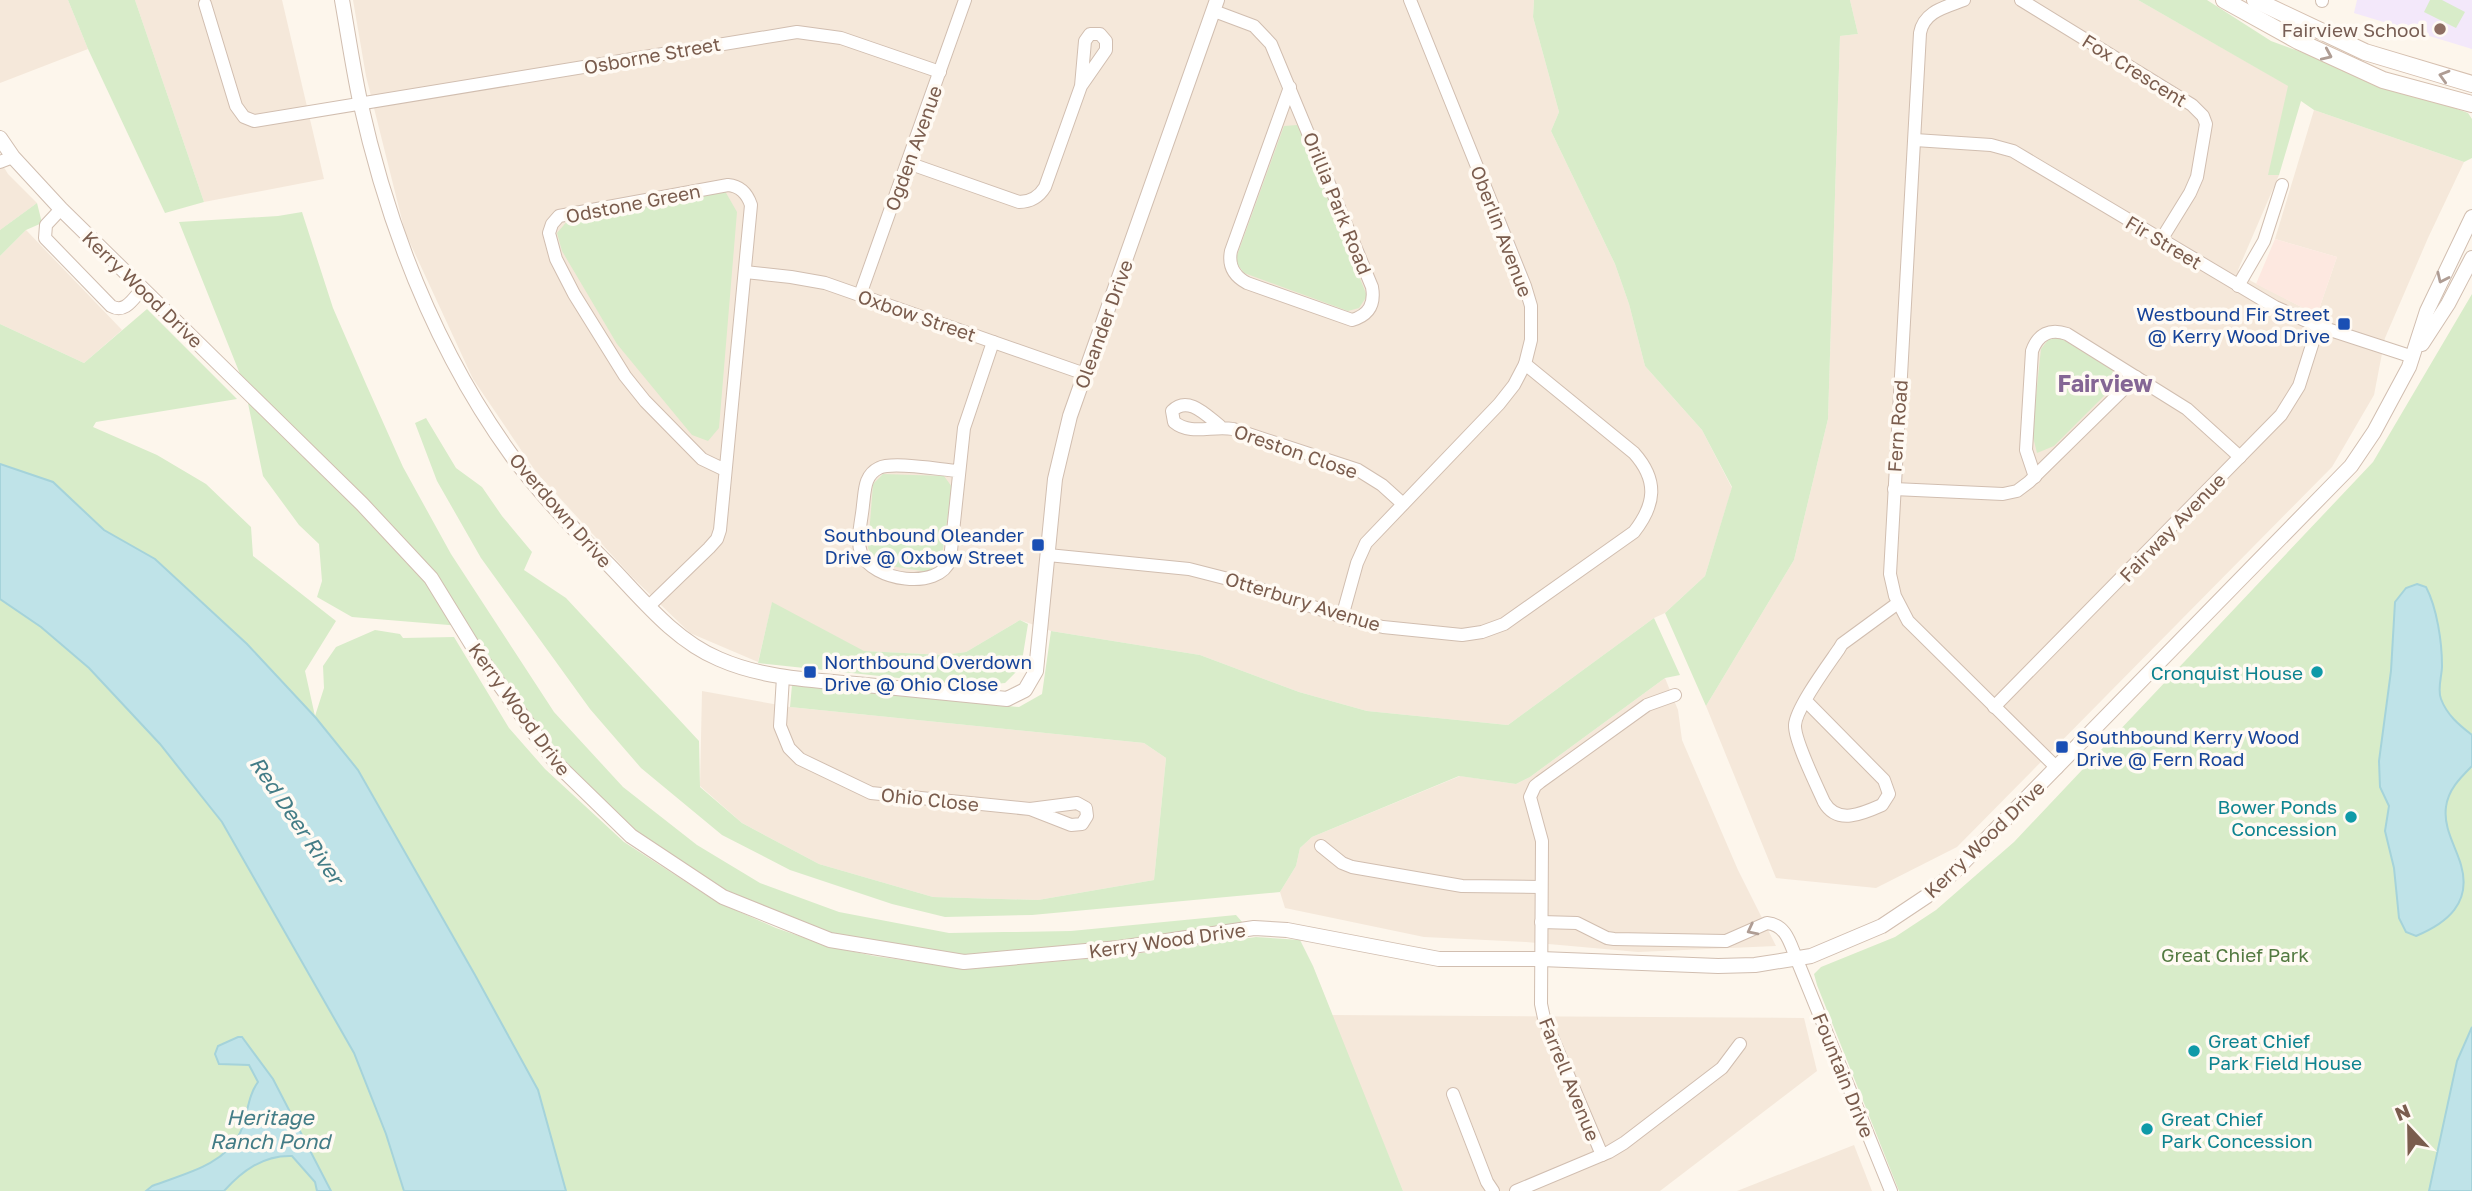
<svg xmlns="http://www.w3.org/2000/svg" width="2472" height="1191" viewBox="0 0 2472 1191" font-family="'Golos Text',sans-serif">
  <style>
    .residential { fill: #f5e8da }
    .commercial { fill: #fde8e0 }
    .education { fill: #f3e8fa }
    .green { fill: #d8ecc9 }
    .water { fill: #bfe3e8; stroke: #a5d3da; stroke-width: 2 }
    .lines { fill: none; stroke-linecap: round; stroke-linejoin: round }
    .minor-casing { stroke: #d1beb0; stroke-width: 14 }
    .tertiary-casing { stroke: #d1beb0; stroke-width: 16 }
    .secondary-casing { stroke: #d6c0b0; stroke-width: 18 }
    .minor { stroke: #fff; stroke-width: 12 }
    .tertiary { stroke: #fff; stroke-width: 14 }
    .secondary { stroke: #fff; stroke-width: 16 }
    .oneway { stroke: #af9d94 }
    .education-dot { fill: #8d6e63; stroke: #fffaf3; stroke-width: 2.5 }
    .transit-dot { fill: #1a4fb4; stroke: #fffaf3; stroke-width: 2.5 }
    .culture-dot { fill: #0f9aa8; stroke: #fffaf3; stroke-width: 2.5 }
    .labels { text-anchor: middle; dominant-baseline: central; stroke-width: 7; stroke-linejoin: round; paint-order: stroke }
    .education-label { font-size: 19px; fill: #785e54; stroke: #fffaf3; text-anchor: end }
    .street-label { font-size: 19px; fill: #7a5c4d; stroke: #fffaf3 }
    .transit-label { font-size: 19px; fill: #164399; stroke: #fffaf3; text-anchor: end }
    .culture-label { font-size: 19px; fill: #0d838f; stroke: #fffaf3; text-anchor: end }
    .park-label { font-size: 19px; fill: #537a41; stroke: #fffaf3 }
    .water-label { font-size: 21px; font-style: italic; fill: #437c86; stroke: #fffaf3 }
    .quarter-label { font-size: 23px; font-weight: bold; fill: #846695; stroke: #fffaf3 }
  </style>
  <rect width="100%" height="100%" fill="#fdf6ec"/>
  <g class="residential">
    <polygon points="0,0 68,0 88,49 0,83"/>
    <polygon points="135,0 282,0 324,179 204,202"/>
    <polygon points="353,0 1534,0 1533,17 1559,112 1551,131 1615,264 1629,304 1645,366 1702,430 1732,488 1705,576 1665,613 1654,618 1508,725 1367,711 1299,692 1200,655 1051,631 1020,620 966,652 945,655 863,651 772,603 758,662 690,633 632,577 536,472 473,379 405,232 366,76"/>
    <polygon points="1850,0 2138,0 2289,86 2269,175 2279,175 2238,270 2251,281 2317,315 2337,257 2275,239 2314,110 2464,162 2428,238 2385,338 2374,395 2332,467 1957,847 1876,888 1776,878 1706,706 1794,560 1828,419 1840,36 1858,34"/>
    <polygon points="0,161 8,174 37,203 0,230"/>
    <polygon points="26,230 122,330 84,363 0,324 0,256"/>
    <polygon points="1665,678 1678,710 1682,740 1738,870 1776,946 1638,952 1526,942 1424,937 1285,908 1280,892 1296,866 1300,848 1312,837 1460,776 1516,784 1530,777"/>
    <polygon points="702,691 790,707 1144,743 1166,758 1154,880 1038,900 933,897 819,864 742,823 700,786"/>
    <polygon points="1331,1015 1804,1018 1817,1071 1660,1191 1403,1191"/>
    <polygon points="1854,1145 1872,1191 1737,1191"/>
  </g>
  <polygon class="commercial" points="2275,239 2337,257 2317,315 2256,284"/>
  <polygon class="education" points="2357,0 2472,0 2472,49 2354,13"/>
  <g class="green">
    <polygon points="68,0 135,0 204,202 165,213 88,49"/>
    <polygon points="1534,0 1850,0 1858,34 1840,36 1828,419 1794,560 1706,706 1665,613 1705,576 1732,487 1702,430 1645,366 1629,304 1615,264 1551,131 1559,112 1533,17"/>
    <polygon points="2138,0 2207,0 2271,41 2468,113 2472,119 2472,158 2464,162 2314,110 2301,101 2279,175 2268,175 2288,86"/>
    <polygon points="2430,0 2442,0 2465,12 2456,28 2424,12"/>
    <polygon points="1297,125 1302,133 1367,296 1359,308 1348,311 1244,273 1235,261 1284,126"/>
    <polygon points="725,191 737,212 719,428 708,441 692,435 617,344 562,251 557,233 569,219"/>
    <polygon points="37,203 42,223 26,230 0,256 0,230"/>
    <polygon points="302,212 333,308 366,384 403,467 451,554 554,712 623,787 697,845 760,883 839,912 949,933 1071,931 1236,915 1243,923 964,962 830,940 723,897 631,836 556,763 461,626 352,617 317,597 322,581 319,544 299,525 263,476 244,384 179,222 278,216"/>
    <polygon points="2472,294 2472,1027 2457,1061 2429,1191 1899,1191 1817,985 1814,974 1821,967 1895,937 1936,910 2014,842 2373,462"/>
    <polygon points="147,309 237,399 96,422 93,427 157,455 206,484 251,527 253,556 336,621 305,671 315,716 324,688 323,666 336,647 375,630 400,634 403,638 454,637 509,728 545,769 624,842 717,902 776,928 831,947 874,956 965,969 1120,956 1256,937 1300,940 1313,966 1403,1191 566,1191 538,1090 475,975 358,770 316,718 247,644 155,559 104,530 53,482 0,464 0,324 84,363"/>
    <polygon points="2059,337 2112,370 2118,382 2054,446 2037,453 2032,433 2041,349 2048,340"/>
    <polygon points="426,418 456,468 482,487 502,516 532,552 524,570 566,598 699,741 700,787 742,823 819,864 933,897 1038,900 1154,880 1166,758 1144,743 790,707 792,685 1019,707 1042,694 1051,631 1200,655 1299,692 1367,711 1508,725 1654,618 1680,675 1665,678 1530,777 1516,784 1459,776 1312,837 1300,848 1296,866 1280,892 1032,915 945,917 892,904 790,870 722,835 641,768 590,709 481,558 437,481 415,423"/>
    <polygon points="883,474 944,476 952,487 942,556 929,572 877,564 868,548 873,484"/>
    <polygon points="0,599 41,627 89,668 160,744 222,822 354,1053 386,1134 404,1191 0,1191"/>
    <polygon points="772,602 864,651 944,655 966,652 1020,620 1028,624 1021,667 1005,683 974,686 758,663"/>
  </g>
  <g class="water">
    <polygon points="0,464 53,482 104,530 155,559 247,644 316,718 358,770 475,975 538,1090 566,1191 404,1191 386,1134 354,1053 222,822 160,744 89,668 41,627 0,599"/>
    <path d="M2417,584L2426,587C2437,608 2442,642 2442,666C2442,676 2437,689 2441,699C2447,715 2459,725 2472,735V766C2460,778 2448,790 2446,807C2443,828 2456,847 2461,865C2472,903 2447,923 2416,936L2406,932L2399,918L2394,868L2385,831L2389,806L2380,787L2379,761L2391,671L2395,602L2406,588Z"/>
    <polygon points="2472,1027 2472,1191 2429,1191 2457,1061"/>
    <path d="M238,1037H242L273,1079L331,1191H317L315,1182L292,1156C263,1155 242,1171 224,1191H146L152,1186C183,1174 224,1166 240,1133C248,1116 247,1097 258,1082L249,1065L219,1064L215,1054L218,1046Z"/>
  </g>
  <g class="lines">
    <defs>
      <g id="minor">
        <path d="M1964,0C1946,7 1924,11 1920,33L1890,574L1895,596L1908,621L2057,768"/>
        <polyline points="2021,0 2192,105 2203,116 2206,124 2197,177 2190,193 2161,240"/>
        <polyline points="2322,1 2322,0"/>
        <polyline points="205,4 236,106 244,117 254,121 797,32 841,38 940,72"/>
        <path d="M1214,11L1254,26L1271,44L1372,287C1375,304 1369,315 1352,320L1247,283C1234,276 1228,266 1231,251L1290,87"/>
        <polyline points="1915,140 1991,145 2013,151 2275,307 2318,326 2413,357"/>
        <polyline points="0,162 13,157"/>
        <path d="M908,163L1019,202C1031,202 1039,197 1045,187L1081,86L1106,50V41L1100,34H1090L1085,41L1081,86"/>
        <path d="M61,209L46,225L45,238L111,306C125,314 133,299 142,289"/>
        <polyline points="745,272 791,277 825,283 1085,374"/>
        <polyline points="2238,286 2264,241 2282,185"/>
        <polyline points="860,295 965,0"/>
        <path d="M1220,426C1206,415 1188,395 1172,411L1174,422C1191,436 1213,425 1233,429L1358,470L1382,485L1403,504"/>
        <path d="M959,471C941,470 893,461 879,468C864,475 865,491 863,505C862,519 856,539 861,553C872,581 939,591 950,560L964,428L993,342"/>
        <path d="M2035,477L2026,450L2032,351C2038,334 2050,328 2067,334L2187,409L2240,457"/>
        <polyline points="1894,489 2003,494 2017,491 2029,482 2136,377"/>
        <path d="M1048,555L1189,569L1236,581L1352,620L1383,627L1462,635L1482,632L1504,624L1634,532C1655,505 1659,481 1634,453L1525,364"/>
        <path d="M649,606L709,548L717,539L720,530L751,205C747,193 740,186 728,185L559,216L552,224L549,233L556,259L574,294L625,376L645,401L702,459L725,470"/>
        <polyline points="1342,617 1357,563 1366,543 1499,404 1514,385 1525,364 1531,340 1531,306 1525,286 1410,0"/>
        <polyline points="783,677 780,726 789,748 800,759 871,793 1030,809 1077,803 1086,808 1087,816 1082,824 1071,825 1030,809"/>
        <path d="M1806,701L1884,780L1889,794L1882,805C1862,814 1837,825 1824,802C1817,786 1794,740 1795,725C1796,708 1828,665 1839,649L1842,644L1898,603"/>
        <polyline points="1994,707 2281,415 2299,386 2318,326"/>
        <polyline points="1321,846 1342,863 1352,867 1462,886 1541,887"/>
        <path d="M1541,922L1577,923L1607,938L1614,939L1726,941L1767,923C1787,925 1790,944 1797,960L1891,1191"/>
        <polyline points="1453,1094 1487,1182 1493,1191"/>
        <polyline points="1602,1155 1544,1018 1541,1004 1542,841 1530,797 1535,786 1540,782 1647,705 1675,695"/>
        <polyline points="1516,1191 1609,1152 1624,1143 1722,1068 1740,1044"/>
      </g>
      <g id="tertiary">
        <path d="M342,0C348,34 353,68 360,101C388,227 436,351 512,456C541,495 575,531 609,565C642,599 674,640 719,659C762,678 810,680 856,684C906,689 957,694 1007,699L1025,690L1036,671L1055,479L1070,416L1217,0"/>
        <polyline points="0,138 13,157 61,209 362,504 431,578 477,653 556,763 631,836 723,897 830,940 964,962 1119,948 1254,928 1287,930 1439,959 1541,959 1718,966 1755,965 1811,956 1882,926 1927,896 1955,871 2351,466 2374,432 2409,367 2427,311 2472,217"/>
        <polyline points="2422,344 2448,304 2472,258"/>
      </g>
      <g id="secondary">
        <polyline points="2224,0 2298,41 2383,80 2472,104"/>
        <polyline points="2255,0 2365,52 2472,84"/>
      </g>
    </defs>
    <use href="#minor" class="minor-casing"/>
    <use href="#tertiary" class="tertiary-casing"/>
    <use href="#secondary" class="secondary-casing"/>
    <use href="#minor" class="minor"/>
    <use href="#tertiary" class="tertiary"/>
    <use href="#secondary" class="secondary"/>
  </g>
  <defs><path id="oneway-chevron" d="M-2-3.5L2.5 0L-2 3.5" fill="none" stroke-width="1.6" stroke-linecap="round" stroke-linejoin="round" transform="scale(1.75)"/></defs>
  <g class="oneway">
    <use href="#oneway-chevron" transform="translate(2327 55) rotate(24)"/>
    <use href="#oneway-chevron" transform="translate(2444 76) rotate(-164)"/>
    <use href="#oneway-chevron" transform="translate(2442 278) rotate(115)"/>
    <use href="#oneway-chevron" transform="translate(1752 930) rotate(153)"/>
  </g>
  <circle class="education-dot" cx="2440" cy="29" r="7"/>
  <g class="transit-dot">
    <rect x="2337" y="317" width="14" height="14" rx="3.5"/>
    <rect x="1031" y="538" width="14" height="14" rx="3.5"/>
    <rect x="803" y="665" width="14" height="14" rx="3.5"/>
    <rect x="2055" y="740" width="14" height="14" rx="3.5"/>
  </g>
  <g class="culture-dot">
    <circle cx="2317" cy="672" r="7"/>
    <circle cx="2351" cy="817" r="7"/>
    <circle cx="2194" cy="1051" r="7"/>
    <circle cx="2147" cy="1129" r="7"/>
  </g>
  <g class="labels">
    <g class="education-label">
      <text x="2426" y="29">Fairview School</text>
    </g>
    <g class="street-label">
      <text transform="translate(652 55) rotate(-10)">Osborne Street</text>
      <text transform="translate(2135 70) rotate(32)">Fox Crescent</text>
      <text transform="translate(913 148) rotate(-70)">Ogden Avenue</text>
      <text transform="translate(633 203) rotate(-11)">Odstone Green</text>
      <text transform="translate(1338 203) rotate(68)">Orillia Park Road</text>
      <text transform="translate(1502 231) rotate(69)">Oberlin Avenue</text>
      <text transform="translate(2164 242) rotate(31)">Fir Street</text>
      <text transform="translate(143 289) rotate(44)">Kerry Wood Drive</text>
      <text transform="translate(917 315) rotate(19)">Oxbow Street</text>
      <text transform="translate(1103 324) rotate(-70)">Oleander Drive</text>
      <text transform="translate(1897 426) rotate(-86)">Fern Road</text>
      <text transform="translate(1296 451) rotate(19)">Oreston Close</text>
      <text transform="translate(561 510) rotate(49)">Overdown Drive</text>
      <text transform="translate(2172 527) rotate(-46)">Fairway Avenue</text>
      <text transform="translate(1303 601) rotate(17)">Otterbury Avenue</text>
      <text transform="translate(520 709) rotate(54)">Kerry Wood Drive</text>
      <text transform="translate(930 799) rotate(6)">Ohio Close</text>
      <text transform="translate(1984 839) rotate(-44)">Kerry Wood Drive</text>
      <text transform="translate(1167 940) rotate(-8)">Kerry Wood Drive</text>
      <text transform="translate(1844 1075) rotate(68)">Fountain Drive</text>
      <text transform="translate(1570 1079) rotate(68)">Farrell Avenue</text>
    </g>
    <g class="transit-label">
      <text x="2330" y="313">Westbound Fir Street<tspan x="2330" dy="22">@ Kerry Wood Drive</tspan></text>
      <text x="1024" y="534">Southbound Oleander<tspan x="1024" dy="22">Drive @ Oxbow Street</tspan></text>
      <text x="824" y="661" text-anchor="start">Northbound Overdown<tspan x="824" dy="22">Drive @ Ohio Close</tspan></text>
      <text x="2076" y="736" text-anchor="start">Southbound Kerry Wood<tspan x="2076" dy="22">Drive @ Fern Road</tspan></text>
    </g>
    <g class="culture-label">
      <text x="2303" y="672">Cronquist House</text>
      <text x="2337" y="806">Bower Ponds<tspan x="2337" dy="22">Concession</tspan></text>
      <text x="2208" y="1040" text-anchor="start">Great Chief<tspan x="2208" dy="22">Park Field House</tspan></text>
      <text x="2161" y="1118" text-anchor="start">Great Chief<tspan x="2161" dy="22">Park Concession</tspan></text>
    </g>
    <g class="park-label">
      <text x="2235" y="954">Great Chief Park</text>
    </g>
    <g class="water-label">
      <text transform="translate(297 820) rotate(56)">Red Deer River</text>
      <text x="270" y="1117">Heritage<tspan x="270" dy="24">Ranch Pond</tspan></text>
    </g>
    <g class="quarter-label">
      <text x="2105" y="383">Fairview</text>
    </g>
  </g>
  <g transform="translate(2409 1128) rotate(338)" stroke="#fffaf3" stroke-width="5" paint-order="stroke">
  <path d="M0-5L12 26L0 18L-12 26Z" fill="#7a5c4d"/>
  <text y="-10" font-size="19" font-weight="bold" text-anchor="middle" fill="#7a5c4d">N</text>
  </g>
</svg>
